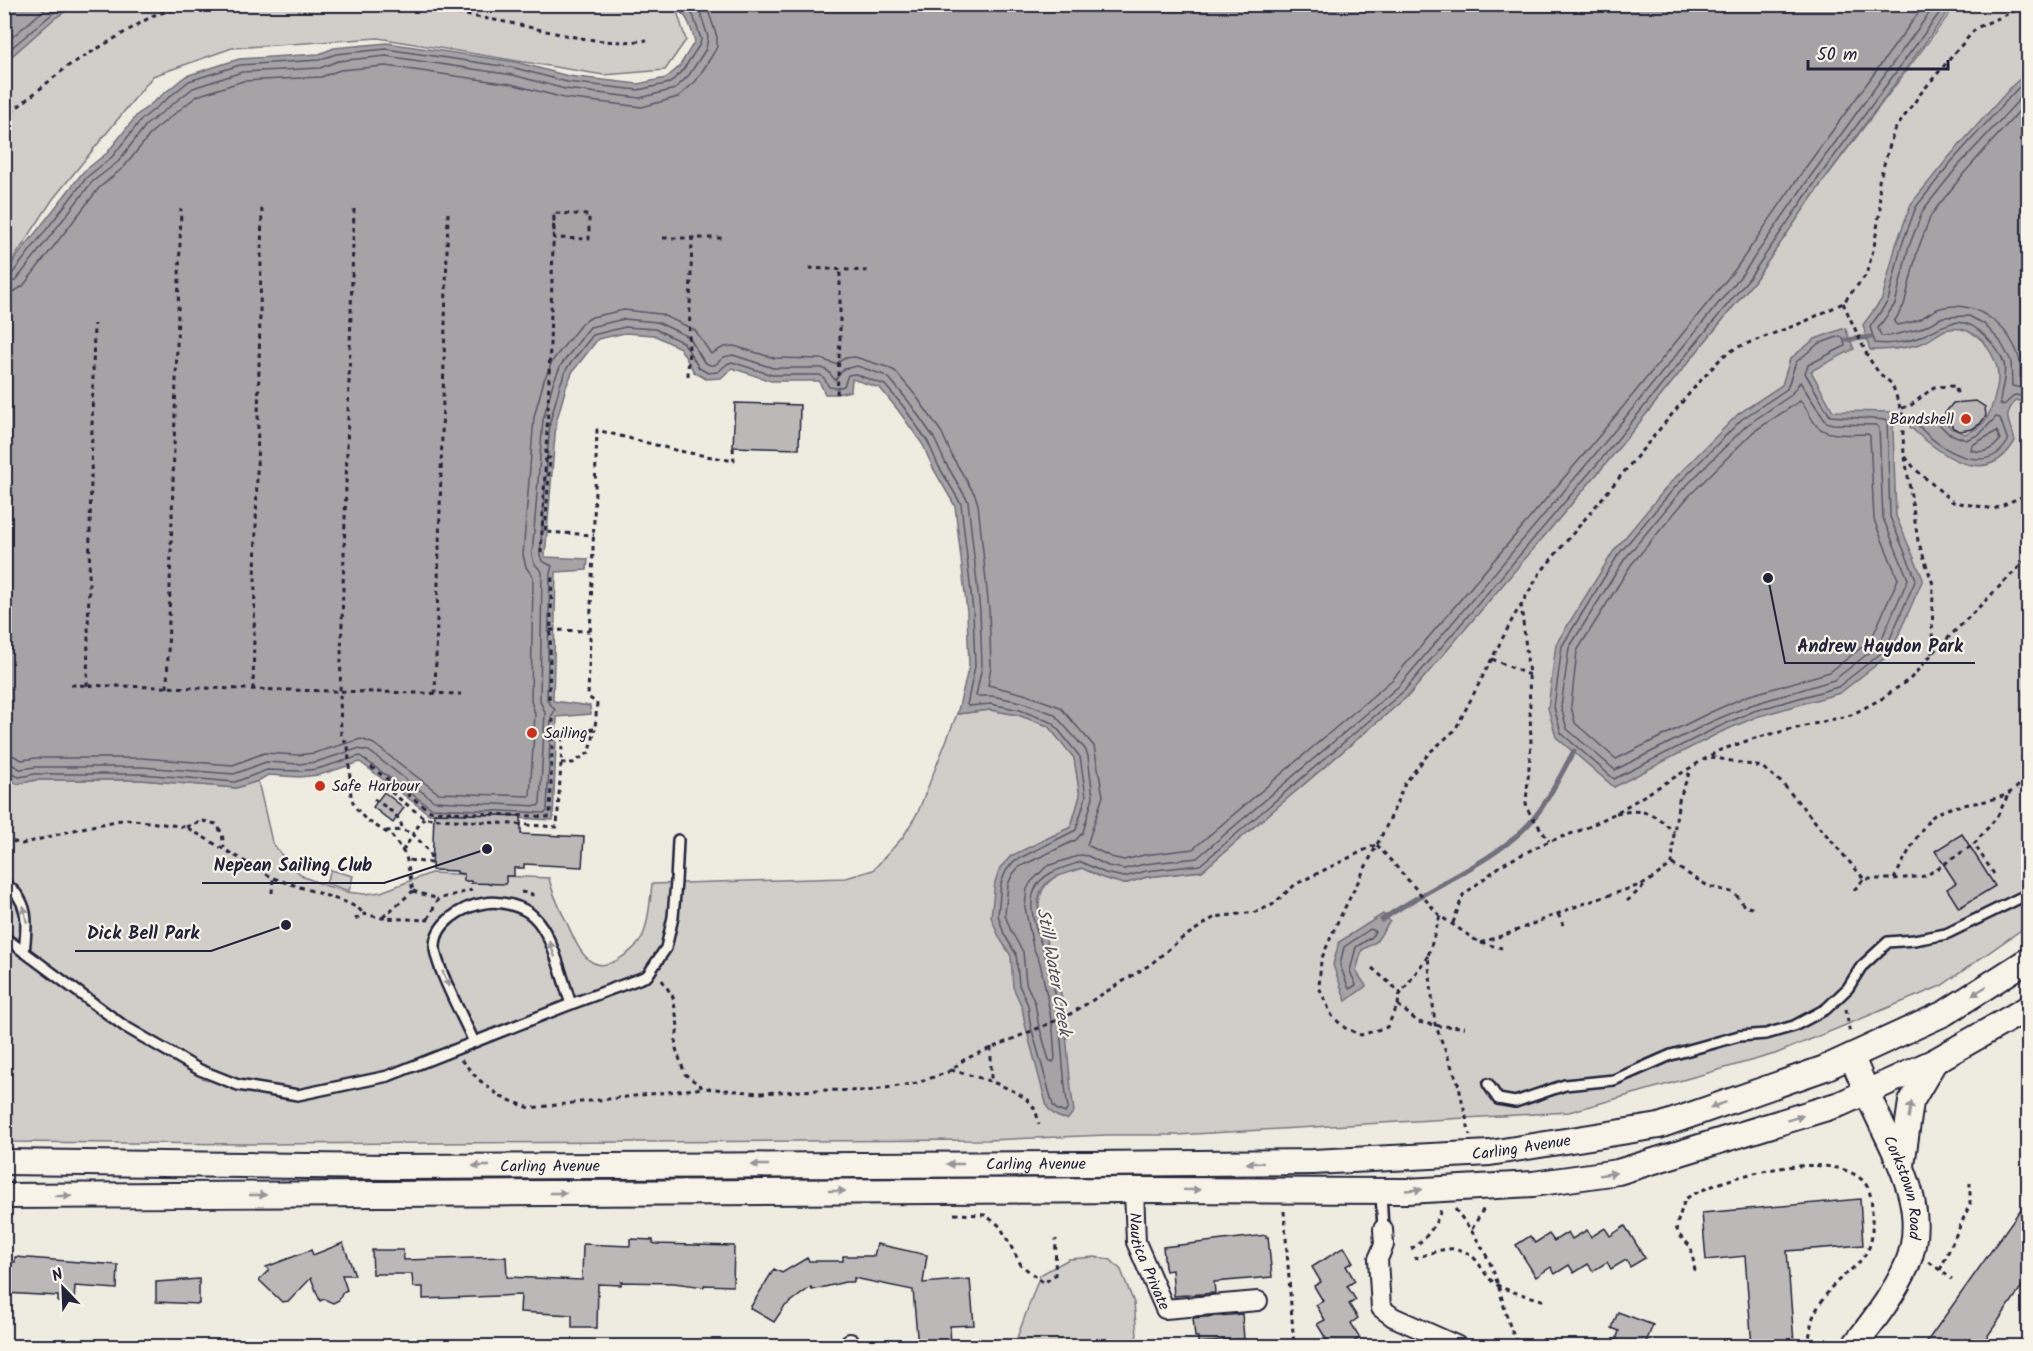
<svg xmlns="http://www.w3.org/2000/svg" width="2033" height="1351" viewBox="0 0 2033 1351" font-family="Kalam,sans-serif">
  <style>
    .green { fill: #d1cdc9; stroke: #7a7882; stroke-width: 1.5 }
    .water { fill: #a6a3a6; stroke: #716f7b; stroke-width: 1.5 }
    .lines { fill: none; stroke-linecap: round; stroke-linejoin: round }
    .shore { stroke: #575666; stroke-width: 1.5 }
    .stream { stroke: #716f7b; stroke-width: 5 }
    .building { fill: #bbb8b7; stroke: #22223b; stroke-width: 1.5 }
    .lane-casing { stroke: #22223b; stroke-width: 14 }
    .street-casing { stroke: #22223b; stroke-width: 22 }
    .secondary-casing { stroke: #22223b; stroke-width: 28 }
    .path { stroke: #22223b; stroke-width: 3; stroke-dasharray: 4.5 4.5; stroke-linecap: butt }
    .lane { stroke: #f7f3e8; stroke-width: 9 }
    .street { stroke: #f7f3e8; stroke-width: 18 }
    .secondary { stroke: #f7f3e8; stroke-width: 24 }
    .oneway { fill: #97959a }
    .poi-dot { fill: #c8321e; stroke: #f7f3e8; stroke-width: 2 }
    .labels { text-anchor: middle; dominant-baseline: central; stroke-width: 4.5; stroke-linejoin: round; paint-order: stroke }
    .poi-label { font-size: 16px; fill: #22223b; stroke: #f7f3e8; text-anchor: start }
    .street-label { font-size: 16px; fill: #22223b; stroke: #f7f3e8 }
    .water-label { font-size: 18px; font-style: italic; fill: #504f60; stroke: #f7f3e8 }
    .leader { fill: none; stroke: #22223b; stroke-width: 2 }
    .callout-dot { fill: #22223b; stroke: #f7f3e8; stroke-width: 2 }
    .callout-label { font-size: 18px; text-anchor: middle; font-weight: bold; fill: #22223b; stroke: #f7f3e8; stroke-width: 4.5; stroke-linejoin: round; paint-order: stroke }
  </style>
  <rect width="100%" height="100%" fill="#eeebe1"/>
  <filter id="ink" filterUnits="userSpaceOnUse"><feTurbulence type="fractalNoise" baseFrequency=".0167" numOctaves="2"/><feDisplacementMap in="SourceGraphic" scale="12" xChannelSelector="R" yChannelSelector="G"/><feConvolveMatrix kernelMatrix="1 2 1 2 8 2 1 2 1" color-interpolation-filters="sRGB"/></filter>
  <g filter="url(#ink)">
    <g class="green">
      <polygon points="44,4 675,5 686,40 665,70 604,75 378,38 232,48 153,76 53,199 5,272 4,40"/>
      <path d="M1956,5H2028V925L1941,986L1775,1054L1569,1112L1177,1135H1107L988,1140L253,1144L5,1142L4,775L17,784L36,780H141L236,788L258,781L272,842L287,862L304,877L324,885L346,892L365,894L381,892L431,873L549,878C552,893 559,907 566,921C578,947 589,980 622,957C629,953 638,945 642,938C649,922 650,901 652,884L846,878L873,870L903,837L918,812L957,714L990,710L1018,715L1048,726L1074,757L1080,796L1071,827L1011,856L1000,868L1053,959C1043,936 1028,899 1051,880C1059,874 1073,871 1082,868L1103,878L1124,884L1147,877L1202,871L1409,695L1608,461L1755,280L1821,184Z"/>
      <polygon points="331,870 353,876 349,891 326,883"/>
      <polygon points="1095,1257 1111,1260 1121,1270 1134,1303 1137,1335 1131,1346 1014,1346 1040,1275 1069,1259"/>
    </g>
    <g class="water">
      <polygon points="5,4 75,4 75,5 55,18 5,62"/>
      <path d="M664,4L1953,5L1821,184L1755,280L1608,461L1409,695L1202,871L1147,877L1124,884L1103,878L1082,868C1068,873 1045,877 1040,893C1033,915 1047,940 1053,960C1068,1009 1066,1061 1074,1111L1068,1119C1059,1119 1053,1115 1047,1107L1025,1024L1022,1007L1013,987L1011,956L999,937L991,917L995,882L1000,868L1011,856L1071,827L1080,796L1074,758L1048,726L1018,715L990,710L957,714L969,666L967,612L955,506L933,468L923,445L898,410L880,388L852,379L851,391L837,394H825L819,381H771L732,368L721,378L706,379L694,372L680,348L654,335L625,333L598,339L573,371L566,387L556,423L545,557L588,559L587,570L556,572L553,701L590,706L591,714L557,717L553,820L429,814L360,762L319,775L299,777L268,775L258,781L236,788L141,780H36L17,784L4,775V273L83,172L107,153L137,115L186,76L239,59L319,54L334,48L387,43L516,62L568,76L638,84L666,78L679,67L695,41C688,19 688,13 664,4Z"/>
      <path d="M2028,72V403L2016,400C2001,418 2010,421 2015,441C1986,491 1940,454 1910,427L1912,416L1941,417L1951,428L1965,434C1988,425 1990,415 1996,392C2000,377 1998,366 1991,353C1982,336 1964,324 1945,330C1938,333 1932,339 1925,342C1908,349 1888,350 1870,350L1863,325L1882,299L1896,245L1911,204L1948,158L2013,85Z"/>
      <polygon points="1845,328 1854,349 1811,371 1833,411 1895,412 1893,430 1896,516 1923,579 1890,654 1840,693 1756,717 1719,733 1614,787 1556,737 1548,708 1556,644 1613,552 1671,482 1738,414 1782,385 1790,359 1815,339"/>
      <polygon points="1383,914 1390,921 1376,942 1362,950 1356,971 1366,986 1346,1001 1333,965 1339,942"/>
    </g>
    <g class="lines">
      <g class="shore">
        <polyline points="4,44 51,4"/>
        <polyline points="4,54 64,4"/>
        <path d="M2028,80L2017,89L1952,161L1916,207L1901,247L1888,301L1870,327L1875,343C1889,345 1911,342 1924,335C1949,323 1963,313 1986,337C1993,344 2001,354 2004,363C2007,377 2000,392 2000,404L2004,405L2015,395L2028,397"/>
        <polyline points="2028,90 1958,166 1923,210 1908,249 1895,304 1878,328 1881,336 1889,336 1920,329 1943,317 1969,316 1984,324 2000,341 2011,361 2012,386 2028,389"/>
        <path d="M2028,101L1965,172L1931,215L1917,252L1904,305L1894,322L1897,325C1903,324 1909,323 1915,321C1924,318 1931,311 1940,308C1975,299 2009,325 2019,358C2021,364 2020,371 2020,377L2028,380"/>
        <polyline points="4,276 12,274 87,177 112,157 141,120 189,81 240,65 319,60 336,54 386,49 515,68 567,82 638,90 670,83 683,70 700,44 701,39 693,15 680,4"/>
        <polyline points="4,284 11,283 17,279 92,182 118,162 146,125 193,88 242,72 320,68 338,61 386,56 513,75 565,89 640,98 675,89 689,75 706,49 708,37 700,12 693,4"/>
        <polyline points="4,293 15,291 23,286 99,188 124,167 153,131 197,96 243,81 321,77 340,70 386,66 511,84 564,98 642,107 678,97 696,81 713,54 717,47 717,37 706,4"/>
        <polygon points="1840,336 1843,338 1845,346 1808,365 1805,373 1830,416 1887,420 1890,517 1916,579 1885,650 1838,687 1754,711 1716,728 1614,779 1561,733 1554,707 1562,646 1618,555 1676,486 1742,419 1787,389 1796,362 1818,344"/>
        <polygon points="1800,382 1826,422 1833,424 1876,425 1879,428 1883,518 1908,579 1879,645 1834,680 1751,705 1713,721 1615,770 1567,729 1561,707 1569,648 1624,560 1681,491 1747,425 1790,396"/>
        <path d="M1800,401C1807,407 1810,418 1816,425C1827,438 1852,434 1868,434L1870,436L1874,520L1898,579L1871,640L1830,672L1747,696L1709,713L1616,759L1575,723L1571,706L1577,651L1631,565L1688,497L1753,432Z"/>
        <path d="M1996,417L2000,418L2008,441C1987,478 1939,450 1919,426L1922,422L1938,423L1948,433L1966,440L1980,434Z"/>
        <path d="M1997,431L2000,440C1992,450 1984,454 1971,450L1972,445Z"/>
        <polyline points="4,755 12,755 22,760 36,758 142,758 233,765 264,753 298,755 314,753 361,739 374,744 438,793 530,796 535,714 531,701 533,577 526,567 523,555 534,417 544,380 553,360 582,323 592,317 624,310 660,314 695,330 711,354 724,347 734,346 774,358 821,359 835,364 845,358 855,357 887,367 895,371 916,396 942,433 953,458 975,495 978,504 989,610 991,666 988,685 1024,694 1060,707 1094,746 1103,796 1087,845 1111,857 1124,860 1144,855 1193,849 1393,679 1591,446 1737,267 1803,171 1925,4"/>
        <polyline points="4,764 11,764 20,769 36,767 142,767 234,774 266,762 299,764 316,762 357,749 369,751 434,801 538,806 540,803 545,712 540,701 542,572 534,563 532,555 543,420 553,383 561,365 590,327 624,319 657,322 689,337 704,362 710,365 715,365 724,357 733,355 773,368 822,368 828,371 835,380 844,369 857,366 884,375 890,379 909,402 934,438 945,462 968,501 980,611 982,666 976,696 992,696 1021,702 1054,714 1085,749 1088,756 1093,797 1083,832 1076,840 1019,867 1012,875 1008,885 1005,915 1011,931 1023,952 1026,983 1035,1003 1038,1022 1049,1060 1053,1062 1055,1059 1053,1031 1047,996 1040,963 1033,947 1025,907 1027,889 1031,882 1047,866 1081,855 1088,856 1108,866 1124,869 1145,864 1197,858 1399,686 1597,452 1744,272 1810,177 1936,4"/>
        <path d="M4,771L19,777L35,774H142L235,782L267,770L299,771L317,769L360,756L431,808L545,813L547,811L551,717L555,710L547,700L550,573L552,566L542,561L540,555L550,422L560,385L567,368L593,335L625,327L655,329L684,343L699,368L708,373L718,372L727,364L732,362L772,375H820L824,378L829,387L837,388L844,386L848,375L855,374L885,385L903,406L928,442L938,465L961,504L973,611L975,666L967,705L969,706L991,704L1020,710L1053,723L1080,757L1086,796L1076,830L1014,861L1006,871L1001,883L998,915L1004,934L1016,954L1019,985L1028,1005L1030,1023L1053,1105L1056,1109L1065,1113L1068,1108C1060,1060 1063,1009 1047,961C1041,940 1025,912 1035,889C1042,872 1066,867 1081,862L1105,873L1124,877L1146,871L1200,865L1404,691L1603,457L1750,277L1816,181L1946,4"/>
        <polygon points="1370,929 1375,931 1372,937 1356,947 1350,971 1356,985 1349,989 1340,965 1344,947"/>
      </g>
      <g class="stream">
        <polyline points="1846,340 1871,337"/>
        <polyline points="1894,422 1912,421"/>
        <path d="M1382,920C1426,888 1487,866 1525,828C1546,807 1559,777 1574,751"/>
      </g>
    </g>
    <g class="building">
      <polygon points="1976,401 1985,407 1986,416 1980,424 1972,429 1960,431 1953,428 1945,413 1953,403"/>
      <polygon points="735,403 800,405 799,449 733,447"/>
      <polygon points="384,792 404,808 393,823 373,807"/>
      <polygon points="434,813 521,816 521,834 584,837 582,867 524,864 524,868 514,868 514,876 506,876 506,884 471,883 471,881 464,881 464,874 457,873 457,871 432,870"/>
      <polygon points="1962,834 1995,886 1959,908 1947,889 1956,883 1935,851"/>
      <polygon points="1860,1199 1863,1245 1787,1251 1794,1342 1782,1343 1782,1347 1752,1347 1745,1256 1706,1260 1702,1213"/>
      <polygon points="2028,1199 2028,1278 1980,1347 1923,1347"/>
      <polygon points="1625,1226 1645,1258 1630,1267 1626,1260 1611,1269 1607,1262 1593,1271 1588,1264 1574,1273 1569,1265 1555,1274 1551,1267 1536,1277 1516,1245 1530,1236 1535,1243 1549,1234 1554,1241 1568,1232 1572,1239 1587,1230 1591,1237 1605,1228 1610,1236"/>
      <polygon points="1266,1235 1266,1238 1268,1237 1272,1277 1214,1282 1215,1293 1174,1296 1172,1270 1166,1271 1165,1267 1163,1247"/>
      <polygon points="630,1239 653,1240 653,1243 656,1244 734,1246 733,1286 704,1285 704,1287 674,1283 621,1282 621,1285 598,1284 597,1328 572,1328 572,1315 520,1312 521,1295 423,1299 423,1287 413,1287 412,1274 373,1274 372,1250 403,1250 404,1260 506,1257 507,1277 582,1280 583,1244 630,1246"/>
      <polygon points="343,1243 355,1275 342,1275 347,1290 343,1292 339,1300 333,1303 324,1299 320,1301 311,1278 289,1301 282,1302 259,1280 269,1270 266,1267 311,1250 313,1255"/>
      <polygon points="877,1244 927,1255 923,1283 970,1279 974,1325 950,1326 951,1347 918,1347 913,1290 854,1278 854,1282 845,1282 812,1290 811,1287 784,1307 774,1322 750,1308 774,1269 782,1273 807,1258 809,1261 843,1261 843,1256 874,1256"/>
      <polygon points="1344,1247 1353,1262 1346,1266 1355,1281 1347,1286 1356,1300 1349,1304 1358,1318 1351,1323 1360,1338 1346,1347 1331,1347 1317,1324 1325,1320 1316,1305 1323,1301 1314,1286 1321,1282 1312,1267"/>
      <polygon points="15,1257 118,1265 117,1289 75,1286 74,1303 58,1302 58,1296 4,1293 4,1262 15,1262"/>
      <polygon points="199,1279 199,1304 156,1302 156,1282"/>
      <polygon points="1618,1312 1653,1325 1644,1347 1614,1347 1619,1331 1612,1328"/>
      <polygon points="1242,1314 1244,1339 1198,1343 1198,1337 1195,1337 1193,1318"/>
    </g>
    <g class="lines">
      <defs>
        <g id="lane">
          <path d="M4,883C31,901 27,924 24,952"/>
          <polyline points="4,937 124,1026 200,1070 238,1085 298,1095 388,1076 571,1004 647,976 666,948 673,917 676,882 678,840"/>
          <path d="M474,1042C465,1021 436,968 435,948C434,923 463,906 485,903C499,900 523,906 533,916C553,934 562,979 571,1004"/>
          <polyline points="1488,1084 1498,1099 1515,1102 1565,1085 1614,1080 1671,1055 1739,1036 1766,1034 1794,1026 1826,1009 1848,988 1861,967 1888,942 1914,940 1946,934 2028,894"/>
          <polyline points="1381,1193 1383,1229"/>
        </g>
        <g id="street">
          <path id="s1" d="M1134,1190L1136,1242L1165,1309L1258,1301"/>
          <polyline points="1383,1229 1384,1245 1378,1259 1381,1308 1393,1317 1458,1346"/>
          <polyline points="849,1346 850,1343"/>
        </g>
        <g id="secondary">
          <path id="s2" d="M1852,1057C1859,1074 1866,1091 1874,1108C1897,1158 1930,1209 1907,1265C1894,1295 1873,1321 1854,1346"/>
          <path id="s3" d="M4,1162L389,1167L1090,1164L1313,1162L1490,1153L1659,1126L1825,1068L1945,1013L2028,960"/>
          <polyline points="1902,1165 1911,1102 1935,1061"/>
          <polyline points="4,1196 1134,1190 1407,1191 1533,1184 1618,1172 1840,1104 1935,1061 2028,1008"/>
        </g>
      </defs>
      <use href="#lane" class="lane-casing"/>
      <use href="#street" class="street-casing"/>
      <use href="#secondary" class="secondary-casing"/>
      <g class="path">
        <path d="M395,4C431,10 469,15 505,22C551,31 599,47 647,40"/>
        <polyline points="4,118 68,66 154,15 194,4"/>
        <polyline points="354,209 340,692 341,736 348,745 351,797 355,807 365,819 392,836 406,856 413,891"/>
        <polyline points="663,238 722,238"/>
        <polyline points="809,268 870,271"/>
        <polyline points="1843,303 1868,357 1879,373 1892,384 1902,413 1904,455 1915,469 1953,502 1994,509 2028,494"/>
        <polyline points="688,376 692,239"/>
        <polyline points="837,394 840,340 840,270"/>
        <polyline points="1902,408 1910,406 1934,387 1955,386 1958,396"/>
        <polyline points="1905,457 1918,541 1933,584 1932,654"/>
        <polyline points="546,458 550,458 545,532 594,535"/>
        <polyline points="541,553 548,410 554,213 589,215 589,239 554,238 554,213"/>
        <polyline points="1521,604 1529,675 1531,744 1526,802 1527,809 1549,841"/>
        <polyline points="550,630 590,631"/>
        <polyline points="1492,659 1529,675"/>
        <polyline points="71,685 461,694"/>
        <polyline points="87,686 94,324"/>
        <polyline points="167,688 181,209"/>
        <polyline points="253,690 262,206"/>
        <polyline points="435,694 448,213"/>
        <polyline points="549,699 552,576"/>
        <path d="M1711,757L1762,767L1782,783L1864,879H1894C1902,864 1923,821 1936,814C1959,800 2000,806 2018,786C2023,780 2025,772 2028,765"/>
        <polyline points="561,763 573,763 590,752 595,729"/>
        <polyline points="371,767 430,811 550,817 553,719"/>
        <polyline points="377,781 424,818 557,827 563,732 595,729 597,703 588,697 597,430 679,451 734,461 733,447"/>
        <path d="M374,799C384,806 402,816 402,829"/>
        <path d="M1616,813C1645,809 1652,811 1674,832"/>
        <polyline points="186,827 203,821 216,824 222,833 224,848"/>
        <polyline points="386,831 402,830 412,833 430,852 431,863 408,860"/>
        <polyline points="4,839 22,844 82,828 126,819 186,827 273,878 348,903 358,908 364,914"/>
        <polyline points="1377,845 1440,916 1480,943 1510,933 1577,906 1646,883 1672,864 1674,832 1679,800 1691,768"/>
        <path d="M402,851C411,840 415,829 424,818"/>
        <polyline points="1672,864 1708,886 1735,893 1744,906 1756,909"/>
        <polyline points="1994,874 1974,844 1997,817 2008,795"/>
        <polyline points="1894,879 1926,876 1974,844"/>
        <polyline points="1854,890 1864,879"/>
        <polyline points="413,891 438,899"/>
        <polyline points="521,892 532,894 532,899"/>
        <polyline points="272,893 273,878"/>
        <polyline points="1627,901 1645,885"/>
        <polyline points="1558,914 1563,925"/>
        <polyline points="1440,916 1428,956 1435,1024 1458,1083 1470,1135"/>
        <polyline points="383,917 413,891"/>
        <polyline points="355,919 364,914 382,918 429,920"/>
        <polyline points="428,919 438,899 472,890"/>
        <polyline points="1453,923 1463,895 1503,864 1545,843 1584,829 1614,814 1718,751 1755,738 1851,715 1883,698 1911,678 1932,654 2028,558"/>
        <polyline points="1481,943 1502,948"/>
        <polyline points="1428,956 1399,996 1398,1005 1387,1027 1361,1035 1345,1028 1332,1016 1319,987 1321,960 1337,923 1390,819 1405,783 1429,753 1455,730 1513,618 1540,573 1693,389 1723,356 1738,347 1804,322 1843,303 1866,275 1874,247 1880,210 1879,181 1894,131 1921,93 1976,28 2028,5"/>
        <polyline points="1372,968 1401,993"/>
        <polyline points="662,980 673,997 678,1026 675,1046 685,1074 703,1088 760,1093 820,1090 868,1091 917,1083 948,1072 965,1059 1067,1016 1151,964 1181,939 1215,917 1256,912 1272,905 1296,884 1375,845"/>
        <polyline points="1398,1005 1418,1022 1440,1026 1465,1027"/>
        <polyline points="1846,1009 1850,1035"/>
        <polyline points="991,1047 991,1081"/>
        <polyline points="461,1060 478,1079 501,1097 530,1108 703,1088"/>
        <path d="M951,1070C973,1076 1025,1088 1035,1110C1037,1114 1038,1120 1039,1124"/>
        <path d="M1455,1209C1471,1229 1487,1252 1495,1276C1504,1301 1506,1323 1519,1346"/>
        <polyline points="1284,1211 1294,1346"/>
        <polyline points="954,1214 985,1215 1000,1226 1021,1265 1044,1283 1055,1275 1056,1239"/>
        <polyline points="1472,1229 1484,1208"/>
        <path d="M1411,1249C1426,1239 1435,1227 1441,1210"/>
        <path d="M1414,1259C1434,1252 1457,1240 1475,1259C1483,1268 1486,1278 1496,1284C1507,1292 1531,1296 1545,1301"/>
        <polyline points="1929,1262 1952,1279"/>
        <polyline points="1940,1270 1970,1204 1970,1183"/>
        <path d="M1695,1271L1691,1247L1679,1235L1676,1227L1685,1199C1721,1177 1825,1148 1861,1179C1871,1187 1872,1202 1872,1213C1872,1223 1873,1236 1870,1245C1863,1265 1842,1274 1830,1289C1824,1298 1814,1311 1812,1321C1809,1332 1812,1336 1804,1346"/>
      </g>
      <use href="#lane" class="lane"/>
      <use href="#street" class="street"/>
      <use href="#secondary" class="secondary"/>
    </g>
    <defs><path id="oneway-solid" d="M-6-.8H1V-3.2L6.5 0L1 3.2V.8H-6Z" transform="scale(1.5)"/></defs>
    <g class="oneway">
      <use href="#oneway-solid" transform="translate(25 914) rotate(-102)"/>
      <use href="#oneway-solid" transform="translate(552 949) rotate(-110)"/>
      <use href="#oneway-solid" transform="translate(446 979) rotate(65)"/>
      <use href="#oneway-solid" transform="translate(1979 991) rotate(148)"/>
      <use href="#oneway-solid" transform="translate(1718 1105) rotate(161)"/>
      <use href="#oneway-solid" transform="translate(1910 1110) rotate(-80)"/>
      <use href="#oneway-solid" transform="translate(1795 1118) rotate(-17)"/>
      <use href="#oneway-solid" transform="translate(1255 1163) rotate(179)"/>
      <use href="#oneway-solid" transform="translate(955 1164) rotate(180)"/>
      <use href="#oneway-solid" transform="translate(760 1165) rotate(180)"/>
      <use href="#oneway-solid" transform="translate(481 1166) rotate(180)"/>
      <use href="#oneway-solid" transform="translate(1608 1174) rotate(-8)"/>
      <use href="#oneway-solid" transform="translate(1192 1190) rotate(1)"/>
      <use href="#oneway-solid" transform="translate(1414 1190) rotate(-3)"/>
      <use href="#oneway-solid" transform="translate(837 1191)"/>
      <use href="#oneway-solid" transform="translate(558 1193)"/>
      <use href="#oneway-solid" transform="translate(258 1195)"/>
      <use href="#oneway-solid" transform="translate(63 1196)"/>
    </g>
  </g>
  <g class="poi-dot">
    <circle cx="1966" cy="419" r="6"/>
    <circle cx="532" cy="733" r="6"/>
    <circle cx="320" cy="786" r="6"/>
  </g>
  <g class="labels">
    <g class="poi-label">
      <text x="1954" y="419" text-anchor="end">Bandshell</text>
      <text x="544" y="733">Sailing</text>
      <text x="332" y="786">Safe Harbour</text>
    </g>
    <g class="street-label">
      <text stroke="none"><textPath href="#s3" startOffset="1518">Carling Avenue</textPath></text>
      <text stroke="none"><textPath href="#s3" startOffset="1032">Carling Avenue</textPath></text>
      <text stroke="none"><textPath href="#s3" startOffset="546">Carling Avenue</textPath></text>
      <text stroke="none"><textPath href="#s2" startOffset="141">Corkstown Road</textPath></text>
      <text stroke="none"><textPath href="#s1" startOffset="74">Nautica Private</textPath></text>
    </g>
    <g class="water-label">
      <text transform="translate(1053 972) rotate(80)">Still Water Creek</text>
    </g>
  </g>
  <path class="leader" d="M1768 578L1785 663H1975M487 849L384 883H202M286 925L211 951H75"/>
  <g class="callout-dot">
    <circle cx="1768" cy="578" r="6"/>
    <circle cx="487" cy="849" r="6"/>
    <circle cx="286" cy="925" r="6"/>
  </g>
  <g class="callout-label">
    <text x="1880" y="652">Andrew Haydon Park</text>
    <text x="293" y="871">Nepean Sailing Club</text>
    <text x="143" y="939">Dick Bell Park</text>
  </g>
  <rect width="2033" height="1351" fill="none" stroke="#f7f3e8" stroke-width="24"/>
  <rect x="12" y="12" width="2009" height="1327" fill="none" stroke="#22223b" stroke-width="2" filter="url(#ink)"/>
  <g transform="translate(63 1288) rotate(337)" stroke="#f7f3e8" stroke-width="4.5" paint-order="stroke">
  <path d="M0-4.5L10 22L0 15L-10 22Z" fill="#22223b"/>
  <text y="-9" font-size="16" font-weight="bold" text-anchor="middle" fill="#22223b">N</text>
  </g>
  <path d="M1808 60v9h140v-9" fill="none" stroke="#22223b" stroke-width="3"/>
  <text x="1817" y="60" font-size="18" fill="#22223b" stroke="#f7f3e8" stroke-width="4.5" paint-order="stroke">50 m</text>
</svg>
